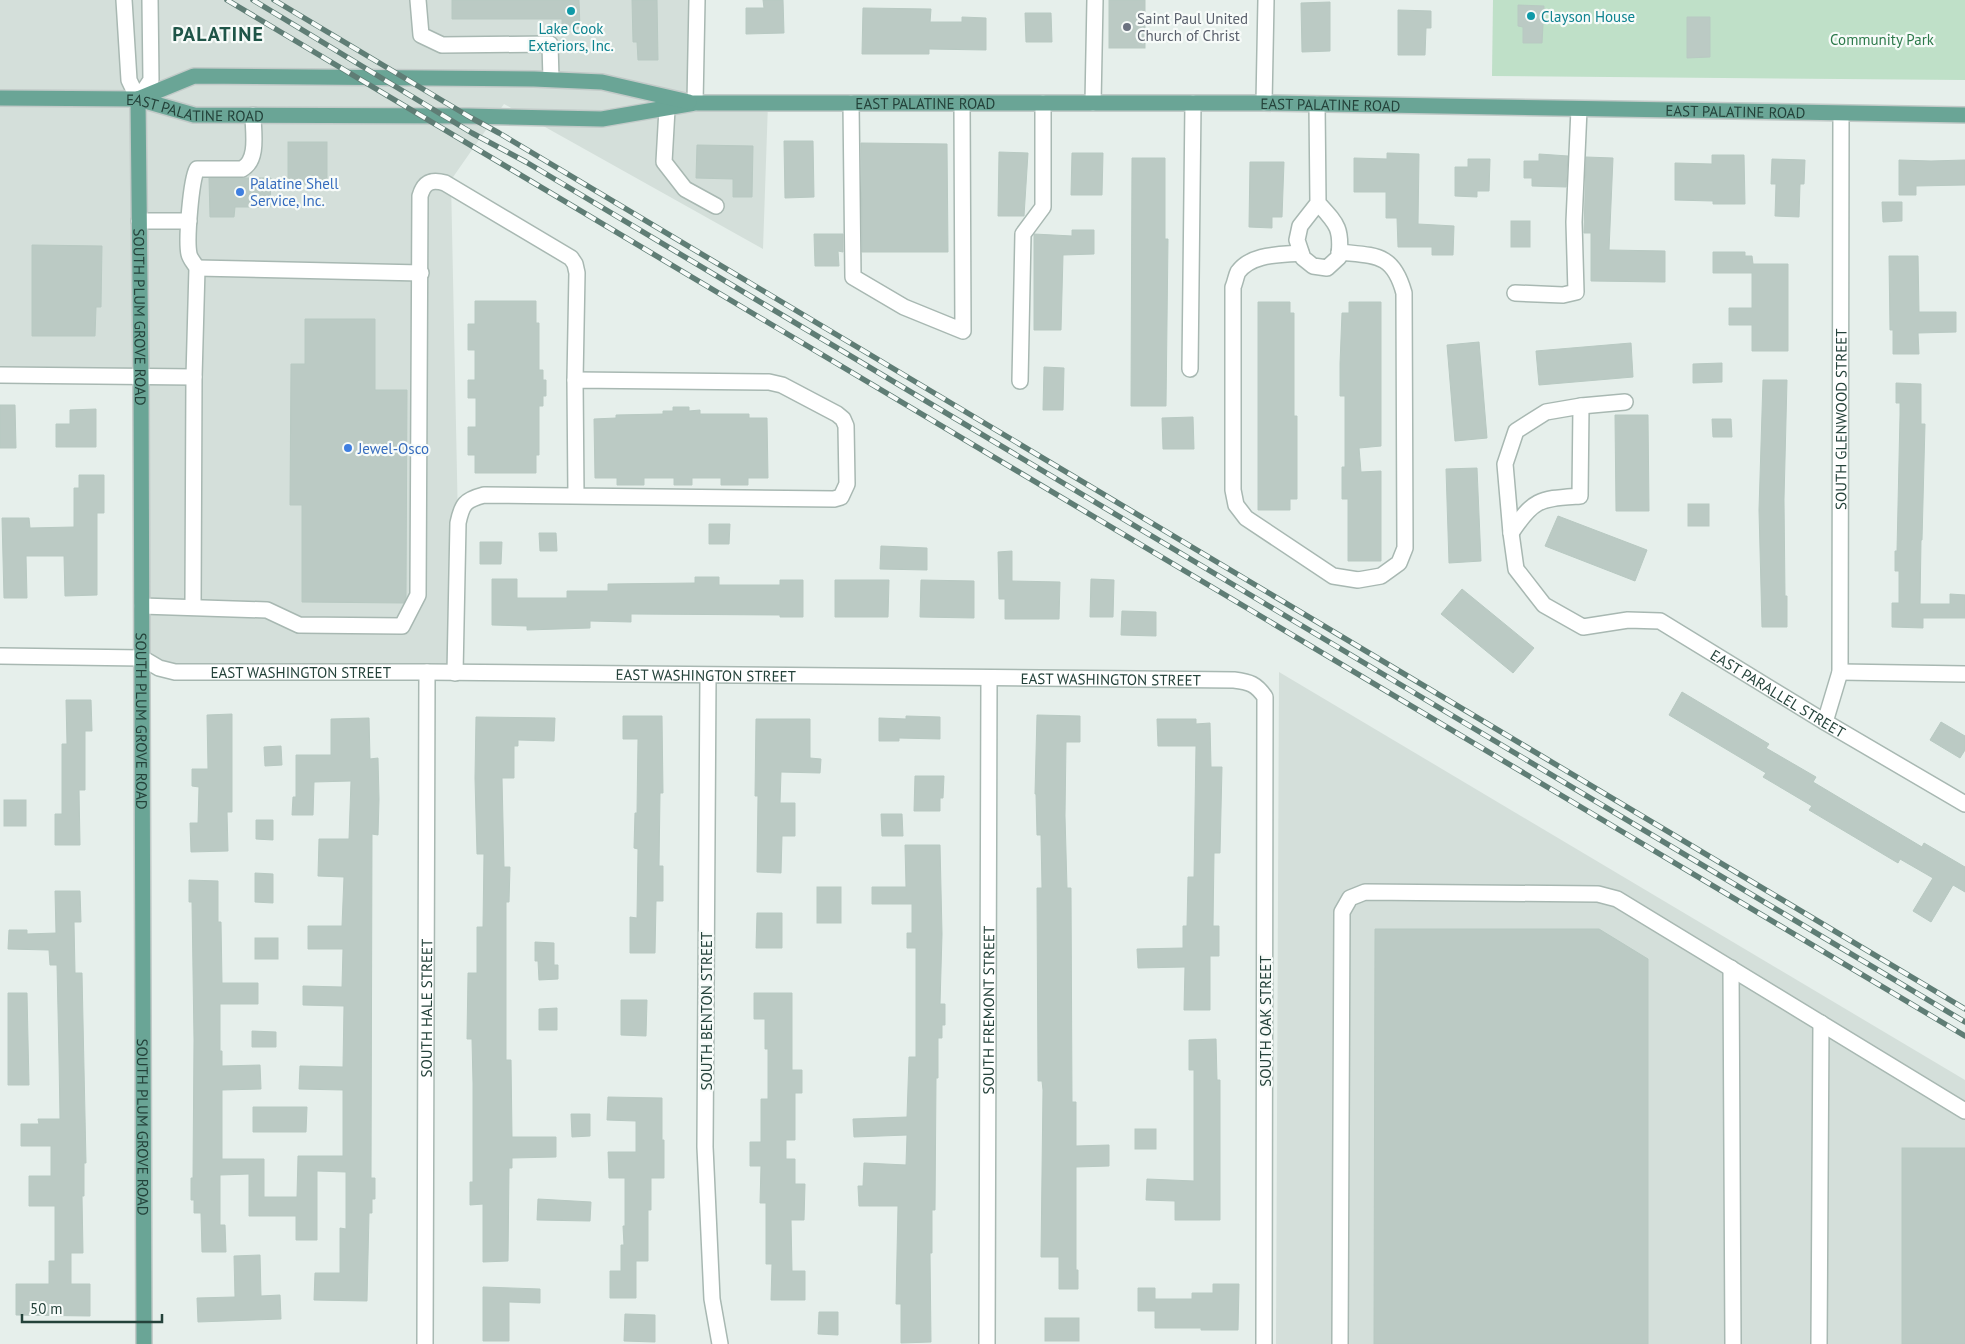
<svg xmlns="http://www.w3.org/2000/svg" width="1965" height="1344" viewBox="0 0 1965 1344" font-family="'PT Sans',sans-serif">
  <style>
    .built { fill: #d4dfda }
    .green { fill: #bfe0c8 }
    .building { fill: #bbcac4; stroke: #b8c9c2 }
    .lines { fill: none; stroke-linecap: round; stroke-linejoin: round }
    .minor-casing { stroke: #a8b8b2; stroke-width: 18 }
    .major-casing { stroke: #c2cac8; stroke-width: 18 }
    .minor { stroke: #fff; stroke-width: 15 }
    .major { stroke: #6aa596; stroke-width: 15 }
    .rail-casing { stroke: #5f7d75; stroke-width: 5.5 }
    .rail { stroke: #f7fbf9; stroke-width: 4; stroke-dasharray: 11; stroke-linecap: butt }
    .culture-dot { fill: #0f9aa8; stroke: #f7fbf9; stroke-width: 2 }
    .worship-dot { fill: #6b7280; stroke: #f7fbf9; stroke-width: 2 }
    .shop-dot { fill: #3f7fe0; stroke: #f7fbf9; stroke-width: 2 }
    .labels { text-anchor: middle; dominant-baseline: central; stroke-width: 4.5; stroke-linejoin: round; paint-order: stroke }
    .culture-label { font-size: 15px; fill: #0d838f; stroke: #f7fbf9; text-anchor: start }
    .worship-label { font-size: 15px; fill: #5b616d; stroke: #f7fbf9; text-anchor: start }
    .park-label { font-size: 15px; fill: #2d7a4b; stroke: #f7fbf9 }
    .street-label { font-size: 15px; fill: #24423a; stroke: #f7fbf9 }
    .shop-label { font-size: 15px; fill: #366cbe; stroke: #f7fbf9; text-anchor: start }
    .district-label { font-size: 20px; font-weight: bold; letter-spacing: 1px; fill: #1f5548; stroke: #f7fbf9 }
  </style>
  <rect width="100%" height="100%" fill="#e6efeb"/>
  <g class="built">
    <polygon points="0,0 697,0 695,103 768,103 763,249 504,104 451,180 458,523 455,673 175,672 142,658 141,377 0,375"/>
    <polygon points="1279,672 1965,1080 1965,1344 1276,1344"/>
  </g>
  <polygon class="green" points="1493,0 1965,0 1965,80 1492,76"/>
  <g class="building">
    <polygon points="452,0 579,0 580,28 562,29 562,19 452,19"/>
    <polygon points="632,0 657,0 658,60 638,60 637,42 633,42"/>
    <polygon points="763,0 783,0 784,33 746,34 746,8 764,8"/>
    <rect x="1109" y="0" width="36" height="48"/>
    <polygon points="1330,2 1330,51 1302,52 1301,3"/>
    <polygon points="1518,5 1544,6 1542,43 1523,43 1523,27 1518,26"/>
    <polygon points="863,8 931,9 930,22 962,22 962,17 986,18 986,50 929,49 929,54 862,54"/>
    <polygon points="1398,10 1431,11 1431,28 1426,28 1425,55 1398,55"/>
    <polygon points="1025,13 1051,13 1052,42 1026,42"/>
    <polygon points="1687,17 1710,17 1710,57 1687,58"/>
    <polygon points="784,141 813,141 814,197 785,198"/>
    <rect x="288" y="142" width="39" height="42"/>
    <polygon points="861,143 947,144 948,252 862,252"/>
    <polygon points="697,145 753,146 752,197 733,197 733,179 696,178"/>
    <polygon points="999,152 1028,153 1024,216 998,216"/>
    <polygon points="1072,153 1103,153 1102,195 1071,195"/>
    <polygon points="1387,153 1419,154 1418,224 1454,226 1453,255 1432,255 1432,247 1398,247 1397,218 1386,218 1386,192 1354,192 1354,158 1387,159"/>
    <polygon points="1539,154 1568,156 1566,187 1532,186 1532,178 1524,178 1524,161 1539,161"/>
    <polygon points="1712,155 1744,155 1745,204 1713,204 1713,201 1675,200 1675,163 1712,164"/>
    <polygon points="1586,157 1613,158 1609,250 1665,251 1665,282 1591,281 1591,233 1584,233"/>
    <polygon points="1132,158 1165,158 1165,239 1168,239 1166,406 1131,406"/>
    <polygon points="1468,159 1490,159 1489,191 1477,191 1477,197 1455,196 1455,167 1468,167"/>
    <polygon points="1772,159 1805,160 1804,184 1800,184 1799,217 1775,216 1776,184 1771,184"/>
    <polygon points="1899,160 1931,161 1965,160 1965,185 1916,186 1916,195 1899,195"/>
    <polygon points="1250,162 1284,162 1282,217 1272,217 1272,228 1249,227"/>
    <polygon points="209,178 271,178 270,207 235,207 234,217 210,217"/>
    <polygon points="1882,202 1902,202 1902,221 1883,222"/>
    <rect x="1511" y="221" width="19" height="26"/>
    <polygon points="1072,230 1094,230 1094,254 1063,255 1061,330 1034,330 1034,234 1072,236"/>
    <polygon points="814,234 843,234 843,252 838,251 839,266 815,266"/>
    <polygon points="32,245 102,246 101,307 96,307 95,336 32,336"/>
    <polygon points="1713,252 1745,252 1745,256 1752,256 1753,264 1788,264 1788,351 1752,351 1752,325 1729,325 1729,308 1752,308 1752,273 1713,273"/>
    <polygon points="1889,256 1918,256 1919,312 1956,312 1956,332 1918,333 1919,354 1893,354 1893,330 1890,330"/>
    <polygon points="475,301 536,301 536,323 539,323 539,370 543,370 543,380 546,380 546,396 543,396 543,406 539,406 539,455 536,455 536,473 475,473 475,455 468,455 468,427 476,427 476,398 468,398 468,380 475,380 475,350 468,350 468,324 475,324"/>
    <polygon points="1258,302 1290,302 1290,313 1294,313 1294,416 1297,416 1297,499 1290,499 1290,510 1258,510"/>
    <polygon points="1349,302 1381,302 1381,446 1359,448 1361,472 1381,471 1381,561 1348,561 1348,499 1342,499 1342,467 1345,467 1345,396 1340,396 1340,364 1342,313 1349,313"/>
    <polygon points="305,319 375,319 375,390 407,390 406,598 404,603 302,602 302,505 290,505 291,364 305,364"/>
    <polygon points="1479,342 1487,438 1455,441 1447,345"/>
    <polygon points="1631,343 1633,377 1539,385 1536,351"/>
    <polygon points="1722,363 1722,382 1693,383 1693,364"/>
    <polygon points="1044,367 1064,368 1063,410 1043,410"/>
    <polygon points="1763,380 1787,380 1784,499 1785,596 1787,596 1787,627 1762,627 1759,510"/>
    <polygon points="1896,383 1921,384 1921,424 1925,424 1922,540 1921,540 1920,604 1950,604 1950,594 1965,595 1965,618 1923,618 1923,628 1892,627 1892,603 1899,603 1899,571 1895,571 1895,551 1897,551 1900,415 1900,403 1896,403"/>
    <polygon points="0,405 15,405 16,448 0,448"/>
    <polygon points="673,407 689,407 689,411 700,410 700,414 749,414 749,418 767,418 768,478 748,478 748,485 721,485 721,478 692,478 692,485 674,485 674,478 644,478 644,485 617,485 617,478 595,478 594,419 616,418 616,415 663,414 663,411 673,411"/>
    <polygon points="96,409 96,447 56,447 56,424 70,424 70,410"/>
    <polygon points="1615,415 1648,415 1649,511 1616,511"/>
    <polygon points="1193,417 1194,449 1163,449 1162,418"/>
    <polygon points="1712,419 1731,419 1732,437 1713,437"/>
    <polygon points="1477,468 1481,561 1449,563 1446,469"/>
    <polygon points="79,475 104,475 104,513 97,513 97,595 65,596 64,556 26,556 27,598 4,598 2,518 29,518 30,528 74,527 74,488 79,488"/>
    <rect x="1688" y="504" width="21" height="22"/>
    <polygon points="1558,516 1647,550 1635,581 1545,546"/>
    <polygon points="709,524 730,524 729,544 709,544"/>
    <polygon points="539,533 556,533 557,551 540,551"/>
    <polygon points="480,542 502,542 501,564 480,564"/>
    <polygon points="881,546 927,548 927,570 880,569"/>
    <polygon points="1012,551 1012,581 1060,582 1059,619 1005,619 1005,599 999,599 998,552"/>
    <polygon points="695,577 719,577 719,585 780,585 780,580 803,580 803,617 780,617 780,615 631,614 631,622 590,621 590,628 527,630 527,626 492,625 492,579 517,579 517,598 567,598 567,591 608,591 608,584 695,583"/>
    <polygon points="1091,579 1114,580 1113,617 1090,617"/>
    <polygon points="835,580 889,580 888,617 835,617"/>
    <polygon points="921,580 974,581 974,618 920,617"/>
    <polygon points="1462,589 1534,648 1513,673 1441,614"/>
    <polygon points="1122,611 1156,612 1156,636 1121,635"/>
    <polygon points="1682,692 1769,744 1766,748 1816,777 1813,782 1922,847 1924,843 1965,867 1965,892 1953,885 1931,922 1913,911 1933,878 1900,859 1898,863 1809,810 1812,806 1763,777 1766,773 1669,715"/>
    <polygon points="66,700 91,700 92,731 85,731 85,790 79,790 80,845 55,845 55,814 62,814 62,744 67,744"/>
    <polygon points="232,714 232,812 227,812 228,851 191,852 190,823 198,823 199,787 192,786 192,769 208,769 207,715"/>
    <polygon points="1037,715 1080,716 1080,742 1066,742 1065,816 1067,888 1071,888 1072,1102 1076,1102 1076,1146 1109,1145 1109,1166 1076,1167 1076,1270 1078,1270 1078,1289 1059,1289 1059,1257 1041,1257 1043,1090 1042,1081 1038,1081 1037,888 1042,888 1041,835 1037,835 1036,794 1035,794"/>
    <polygon points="623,716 662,716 663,793 660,793 659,866 663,866 663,901 656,901 655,953 630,953 630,917 637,918 638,849 634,848 635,813 637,813 638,739 623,739"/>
    <polygon points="906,716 940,717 940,739 899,738 899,741 879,741 879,718 906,719"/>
    <polygon points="476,717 555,718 554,741 518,740 518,746 514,746 514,778 502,778 504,867 510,867 509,902 506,902 506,1060 511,1060 512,1137 556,1137 556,1157 512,1158 512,1168 509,1168 508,1261 483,1262 483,1204 470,1205 470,1182 473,1182 473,1083 472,1039 467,1039 468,973 477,973 477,927 483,927 484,854 477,854 475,778"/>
    <polygon points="369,718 370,759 378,758 379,799 378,835 372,834 371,1178 375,1178 375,1199 372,1199 372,1213 369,1213 367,1301 314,1300 315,1273 340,1273 340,1228 346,1229 346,1172 317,1171 317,1240 296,1240 296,1216 249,1216 249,1174 220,1175 220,1225 225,1225 226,1252 202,1252 201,1213 194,1213 194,1200 191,1200 191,1178 193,1178 194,1040 192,902 189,902 189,880 218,881 218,922 221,922 222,983 258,983 258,1004 220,1004 220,1051 222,1051 222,1066 260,1065 261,1089 222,1090 222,1159 264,1159 264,1197 297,1197 298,1156 343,1156 343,1090 299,1089 300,1066 343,1067 344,1006 303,1005 303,986 342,987 343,949 308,949 308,926 342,926 344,877 318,876 319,839 349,839 351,781 314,782 313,815 292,815 293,797 296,797 296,755 331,755 331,719"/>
    <polygon points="756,719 810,719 810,758 821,759 820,773 781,772 780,803 795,803 795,836 782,836 781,873 757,872 758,796 755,796"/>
    <polygon points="1157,719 1196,719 1196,724 1210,723 1211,767 1222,767 1220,853 1214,853 1213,926 1219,926 1219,956 1210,956 1210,1010 1184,1010 1185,967 1138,968 1137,949 1183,948 1183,926 1187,926 1188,877 1194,877 1196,746 1158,746"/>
    <polygon points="1941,722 1965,736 1965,750 1960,758 1930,740"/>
    <polygon points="281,746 282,765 265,766 264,747"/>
    <polygon points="915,776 944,776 943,798 940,798 940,811 914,811"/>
    <rect x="4" y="800" width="22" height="26"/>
    <polygon points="881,814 902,814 903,836 882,836"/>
    <polygon points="256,820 273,820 273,840 256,839"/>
    <polygon points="905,845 940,845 942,934 940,1004 945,1004 945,1025 942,1025 942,1038 938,1038 938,1078 936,1078 935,1210 932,1210 932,1253 930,1253 931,1342 901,1343 901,1304 896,1304 898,1206 859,1206 858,1186 863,1186 864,1163 906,1165 907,1135 854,1137 853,1119 907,1117 909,1057 916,1057 916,948 907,948 907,933 912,933 912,904 872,904 872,887 906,887"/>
    <polygon points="255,873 273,874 273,903 255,902"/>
    <rect x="817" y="887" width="24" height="36"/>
    <polygon points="55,891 80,891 81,922 74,922 75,973 82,973 86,1163 84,1163 84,1196 82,1196 83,1253 71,1253 71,1284 90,1284 90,1316 16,1315 16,1284 49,1284 49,1261 55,1261 55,1206 29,1206 29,1176 51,1176 51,1146 21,1146 21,1124 39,1124 38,1119 60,1119 59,1057 57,965 50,965 49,950 8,949 9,930 27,930 27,934 56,933"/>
    <polygon points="757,913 782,913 782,948 756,948"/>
    <polygon points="1375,929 1599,929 1648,959 1648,1344 1374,1344"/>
    <rect x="255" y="938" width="23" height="21"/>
    <polygon points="535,942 554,943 554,965 558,965 558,979 539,980 538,961 535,961"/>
    <polygon points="8,993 27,993 29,1085 8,1085"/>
    <polygon points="754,993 792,993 792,1070 802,1070 802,1093 795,1093 795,1140 786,1140 786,1159 795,1159 795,1184 805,1184 804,1220 791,1220 792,1271 805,1271 805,1300 771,1300 772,1264 766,1264 766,1203 760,1203 761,1166 750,1166 750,1142 761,1142 761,1099 768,1099 768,1049 765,1049 765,1019 754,1019"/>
    <polygon points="621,1000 647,1000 646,1036 621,1035"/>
    <polygon points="557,1008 557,1030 539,1030 539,1009"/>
    <polygon points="252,1031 276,1032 276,1047 252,1047"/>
    <polygon points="1216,1039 1217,1080 1220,1080 1220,1220 1175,1220 1175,1201 1146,1200 1147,1179 1194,1181 1194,1070 1189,1070 1189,1040"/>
    <polygon points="608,1097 662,1098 662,1140 664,1140 664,1178 651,1178 651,1210 648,1210 648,1261 636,1261 636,1298 610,1298 610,1271 621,1271 621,1245 624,1245 623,1226 625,1226 625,1178 609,1178 608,1152 636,1152 636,1121 607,1120"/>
    <polygon points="253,1107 307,1107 306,1132 253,1132"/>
    <polygon points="571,1114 590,1114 590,1136 572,1137"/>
    <rect x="1135" y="1129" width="21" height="20"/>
    <rect x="1902" y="1148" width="63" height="196"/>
    <polygon points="538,1199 591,1202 590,1221 537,1220"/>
    <polygon points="260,1255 261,1296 280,1295 281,1319 198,1322 197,1298 235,1297 234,1256"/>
    <polygon points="1213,1284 1239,1284 1238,1330 1201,1330 1201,1328 1155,1328 1155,1311 1138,1311 1138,1288 1155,1288 1155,1299 1192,1299 1192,1293 1213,1293"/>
    <polygon points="483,1287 540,1289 540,1303 509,1302 509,1341 483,1341"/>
    <polygon points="819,1312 838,1312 838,1335 818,1334"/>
    <polygon points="625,1314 655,1315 655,1342 624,1341"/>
    <rect x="1045" y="1318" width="34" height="23"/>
  </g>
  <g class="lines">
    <defs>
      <g id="minor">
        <polyline points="124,0 129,80 138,99"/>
        <polyline points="418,0 421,35 442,45 550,44 551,79"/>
        <polyline points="138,99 151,80 150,0"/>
        <polyline points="695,103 697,0"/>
        <polyline points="851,103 853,277 904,307 963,331 962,103"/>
        <polyline points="1093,103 1095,0"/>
        <polyline points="1264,103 1266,0"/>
        <path d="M1317,104L1318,203L1300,226L1297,240L1303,258L1313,266L1327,268L1339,257C1342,228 1337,224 1318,203"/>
        <polyline points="667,109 664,162 685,189 716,206"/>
        <polyline points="139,221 189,221"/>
        <path d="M1301,253C1281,255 1252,253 1238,272C1236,276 1235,283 1233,287V490L1236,505L1246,518L1333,576L1358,580L1381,576L1399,563L1405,548L1404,293C1393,253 1376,256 1339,252"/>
        <polyline points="197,268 421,273"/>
        <polyline points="1515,293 1563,295 1576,292 1574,222 1579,109"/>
        <polyline points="1190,369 1193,103"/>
        <polyline points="0,375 194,377"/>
        <polyline points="1020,381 1023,234 1043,207 1043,103"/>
        <path id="s1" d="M1625,402L1581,406L1546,412L1516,431L1505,464L1511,533L1516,569L1544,605L1583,627L1628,620L1660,621L1825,722L1965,804"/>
        <path d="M1511,533C1534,498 1540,499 1580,496L1581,406"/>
        <path d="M142,606L267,610L299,625L402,626L418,595L420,196C424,182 431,179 445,183L571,258L575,264L577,273L575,380"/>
        <path d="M193,606L194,377L197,268C195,264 190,259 189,254C186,240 191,180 197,169H242C259,160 253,131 253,115"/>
        <path id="s2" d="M0,656L142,658L159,668L175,672H427L1234,680C1250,682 1256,684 1265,697L1264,1344"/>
        <polyline points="1840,672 1965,674"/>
        <path d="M455,673L458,523C462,504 465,500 484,495L834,499L841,497L847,484L846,426L843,419L837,414L782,385L769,382L575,380L576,496"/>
        <polyline points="708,676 705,1147 712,1299 720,1344"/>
        <path id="s3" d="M1825,722L1840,672L1841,114"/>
        <polyline points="1731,968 1733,1344"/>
        <path id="s4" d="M425,1344L427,672"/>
        <path id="s5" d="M987,1344L989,678"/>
        <polyline points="1340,1344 1342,912 1350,898 1365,892 1598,894 1617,899 1965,1111"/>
        <polyline points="1819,1344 1821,1023"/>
      </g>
      <g id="major">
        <path id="s6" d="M0,98L138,99L194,115L468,116L602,119L695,103H1264L1965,115"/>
        <path id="s7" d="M138,99L141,377L144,1344"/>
        <polyline points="138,99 194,76 534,79 602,82 689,102"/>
      </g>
    </defs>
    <use href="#minor" class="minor-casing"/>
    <use href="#major" class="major-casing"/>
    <use href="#minor" class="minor"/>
    <use href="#major" class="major"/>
    <defs>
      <g id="rail">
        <polyline points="227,0 1965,1036"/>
        <polyline points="253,0 472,133 526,162 1965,1022"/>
        <polyline points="274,0 468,116 499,133 1965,1009"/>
      </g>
    </defs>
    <use href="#rail" class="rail-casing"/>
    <use href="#rail" class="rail"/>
  </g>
  <g class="culture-dot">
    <circle cx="571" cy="11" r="5"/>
    <circle cx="1531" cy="16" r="5"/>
  </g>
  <circle class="worship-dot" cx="1127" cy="27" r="5"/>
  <g class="shop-dot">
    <circle cx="240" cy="192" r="5"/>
    <circle cx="348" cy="448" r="5"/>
  </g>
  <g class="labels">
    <g class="culture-label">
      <text x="1541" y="16">Clayson House</text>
      <text x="571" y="28" text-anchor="middle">Lake Cook<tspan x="571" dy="17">Exteriors, Inc.</tspan></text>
    </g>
    <g class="worship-label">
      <text x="1137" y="18">Saint Paul United<tspan x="1137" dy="17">Church of Christ</tspan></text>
    </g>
    <g class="park-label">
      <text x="1882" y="39">Community Park</text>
    </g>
    <g class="street-label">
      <text stroke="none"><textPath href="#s6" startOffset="196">EAST PALATINE ROAD</textPath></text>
      <text stroke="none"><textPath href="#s6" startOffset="929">EAST PALATINE ROAD</textPath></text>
      <text stroke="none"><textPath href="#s6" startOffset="1334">EAST PALATINE ROAD</textPath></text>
      <text stroke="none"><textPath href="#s6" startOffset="1739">EAST PALATINE ROAD</textPath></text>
      <text stroke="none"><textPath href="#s7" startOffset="218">SOUTH PLUM GROVE ROAD</textPath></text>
      <text stroke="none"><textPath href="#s3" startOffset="305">SOUTH GLENWOOD STREET</textPath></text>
      <text stroke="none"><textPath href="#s2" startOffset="304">EAST WASHINGTON STREET</textPath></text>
      <text stroke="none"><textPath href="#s2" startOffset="709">EAST WASHINGTON STREET</textPath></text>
      <text stroke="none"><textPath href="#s2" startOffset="1114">EAST WASHINGTON STREET</textPath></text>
      <text stroke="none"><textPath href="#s1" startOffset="562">EAST PARALLEL STREET</textPath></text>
      <text stroke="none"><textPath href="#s7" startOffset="622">SOUTH PLUM GROVE ROAD</textPath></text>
      <text stroke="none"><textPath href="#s4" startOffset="336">SOUTH HALE STREET</textPath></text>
      <text transform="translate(706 1011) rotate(-90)">SOUTH BENTON STREET</text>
      <text stroke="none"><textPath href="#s5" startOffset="334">SOUTH FREMONT STREET</textPath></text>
      <text transform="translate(1265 1021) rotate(-90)">SOUTH OAK STREET</text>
      <text stroke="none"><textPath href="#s7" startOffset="1028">SOUTH PLUM GROVE ROAD</textPath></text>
    </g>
    <g class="shop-label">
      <text x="250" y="183">Palatine Shell<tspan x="250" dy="17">Service, Inc.</tspan></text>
      <text x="358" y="448">Jewel-Osco</text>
    </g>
    <g class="district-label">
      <text x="218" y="34">PALATINE</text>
    </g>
  </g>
  <path d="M22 1314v8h140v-8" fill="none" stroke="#24423a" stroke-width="2.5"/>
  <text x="30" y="1314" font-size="15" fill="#24423a" stroke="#f7fbf9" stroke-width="4" paint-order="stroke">50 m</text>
</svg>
